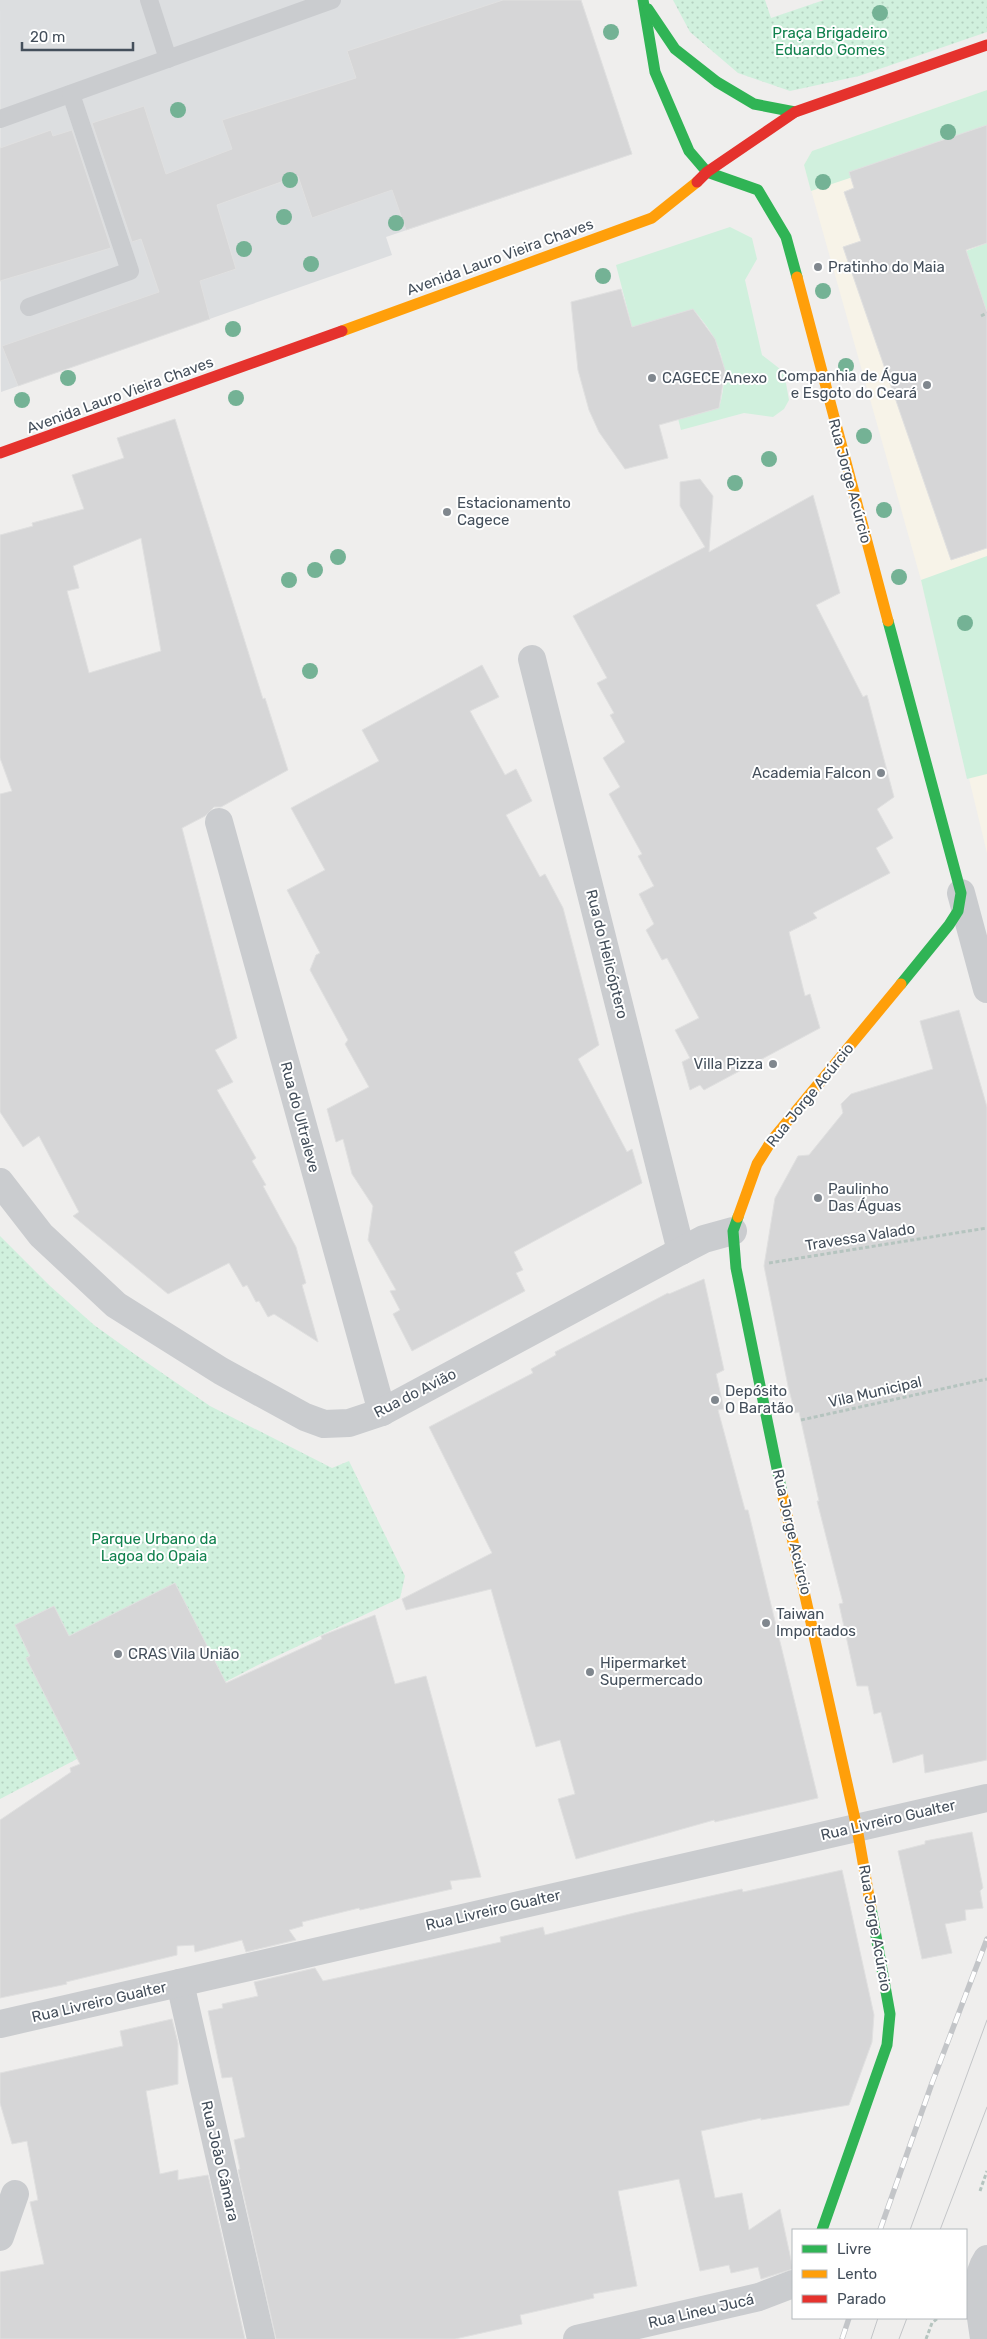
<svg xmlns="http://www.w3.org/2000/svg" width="987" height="2339" viewBox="0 0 987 2339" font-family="Rubik,sans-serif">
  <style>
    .commercial { fill: #f7f3e8 }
    .airport { fill: #dcdee0 }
    .green { fill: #d0f0dd }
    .park { fill: url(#park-dots) }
    .building { fill: #d6d6d7; stroke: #e0e0e0; fill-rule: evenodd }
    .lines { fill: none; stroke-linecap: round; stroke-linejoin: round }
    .path { stroke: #b5c4bf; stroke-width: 3; stroke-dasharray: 4 2.5; stroke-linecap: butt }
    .lane { stroke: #cacccf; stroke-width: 18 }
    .street { stroke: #cacccf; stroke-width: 28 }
    .fast { stroke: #30b455; stroke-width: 11 }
    .slow { stroke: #ff9f0a; stroke-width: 11 }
    .jam { stroke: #e5322d; stroke-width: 11 }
    .tram { stroke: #c3c5c8; stroke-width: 1 }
    .rail-casing { stroke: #c3c5c8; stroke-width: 5.5 }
    .rail { stroke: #fff; stroke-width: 4; stroke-dasharray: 11; stroke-linecap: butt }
    .tree { fill: #74b295 }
    .poi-dot { fill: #80878e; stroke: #fff; stroke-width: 2 }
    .labels { text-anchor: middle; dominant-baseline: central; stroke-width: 4; stroke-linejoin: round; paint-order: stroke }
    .park-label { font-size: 15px; fill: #10814d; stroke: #fff }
    .street-label { font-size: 15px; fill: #444f5b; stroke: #fff }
    .poi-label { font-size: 15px; fill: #444f5b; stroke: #fff; text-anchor: start }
  </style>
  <defs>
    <pattern id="park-dots" width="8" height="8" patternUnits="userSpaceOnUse" patternTransform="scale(1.25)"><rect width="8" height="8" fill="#d0f0dd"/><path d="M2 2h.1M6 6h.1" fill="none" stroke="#b4d0c0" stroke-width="1.8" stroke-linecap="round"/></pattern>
  </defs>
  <rect width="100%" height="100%" fill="#efeeed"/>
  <polygon class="commercial" points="987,90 987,853 921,580 804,165 812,151"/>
  <polygon class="airport" points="0,0 581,0 632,154 386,237 392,255 1,392"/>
  <g class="green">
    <polygon points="987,90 987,132 811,191 804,165 812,151"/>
    <path d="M730,227L752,238L757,259L745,280L762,355L784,372L789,400L784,409L773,417L744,413L681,430L676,411L690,416L719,408C731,366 721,341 693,309L636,342L616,265Z"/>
    <polygon points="987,243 987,312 966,251"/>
    <polygon points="987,556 987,774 967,779 921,580"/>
  </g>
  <g class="park">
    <polygon points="673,0 765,0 771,18 824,0 987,0 987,32 859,76 790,91 738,73 690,32"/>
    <polygon points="0,1236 50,1286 94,1325 133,1353 210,1406 332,1468 349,1461 405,1576 400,1598 260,1664 0,1799"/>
  </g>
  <g class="building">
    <polygon points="503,0 581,0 632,154 406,230 392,190 312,218 298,176 217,205 236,269 200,281 210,319 18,386 2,346 159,292 141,239 132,242 92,123 144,106 166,174 232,149 222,120 356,78 347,51"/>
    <polygon points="987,125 987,243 966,250 987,312 987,548 951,560 843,247 861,241 844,192 854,188 849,172"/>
    <polygon points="51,130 53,136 72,130 111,248 0,281 0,148"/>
    <polygon points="621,289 632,327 693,309 715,339 725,370 719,408 659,425 668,458 625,469 599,432 589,410 578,370 571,302"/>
    <path d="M175,419L263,699L265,698L288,770L221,807H214L205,816L182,828L237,1038L215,1050L233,1082L217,1090L256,1158L252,1161L266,1185L263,1186L296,1247L306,1283L302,1285L318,1342L274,1314L268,1317L259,1301L256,1302L247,1285L243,1287L229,1263L168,1294L73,1216L79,1212L39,1136L23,1147L0,1112V794L12,791L0,758V535L33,526L32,523L84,509L72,475L124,458L117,438ZM141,538L161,651L89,673L67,591L79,588L73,566Z"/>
    <polygon points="700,479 713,496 709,552 813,495 840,593 816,605 863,697 867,695 894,797 877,809 893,838 876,848 890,873 813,913 817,918 789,932 805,996 810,994 820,1028 704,1090 700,1085 690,1090 682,1062 690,1058 675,1030 699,1018 667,958 662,960 646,930 654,924 639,894 654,886 638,856 642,854 609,794 620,787 603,758 625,742 610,715 614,713 597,683 607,678 573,616 705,547 680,506 680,482"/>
    <polygon points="482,665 499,697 470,711 505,775 516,769 532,801 506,815 540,877 545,874 563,908 599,1045 578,1059 627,1152 632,1149 642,1183 514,1252 523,1270 516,1273 525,1291 412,1351 393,1314 400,1310 390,1291 396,1290 368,1240 373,1206 352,1174 343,1139 336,1142 327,1109 369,1087 345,1044 348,1040 310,970 316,955 320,953 287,890 325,870 291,808 379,761 362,730"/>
    <polygon points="959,1010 987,1107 987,1760 925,1773 923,1754 893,1763 881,1712 874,1714 868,1686 857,1686 839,1604 843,1603 817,1501 819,1501 799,1412 795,1413 788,1386 764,1266 775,1198 798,1156 809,1155 843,1113 841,1104 851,1094 933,1069 920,1021"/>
    <polygon points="704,1279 724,1370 716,1374 724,1409 718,1410 745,1510 748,1510 818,1798 715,1822 714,1820 576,1859 558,1799 575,1794 560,1740 536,1747 491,1589 406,1610 402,1599 492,1553 429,1427 533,1373 531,1369 556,1355 555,1352 668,1293 669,1294"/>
    <polygon points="175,1583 226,1683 322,1639 321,1636 375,1615 395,1684 426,1676 481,1877 450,1881 452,1889 360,1910 359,1908 302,1922 303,1926 289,1930 296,1940 246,1952 242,1940 195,1952 194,1945 177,1946 177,1955 66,1982 67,1984 0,1998 0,1820 71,1772 70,1768 80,1764 26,1658 30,1656 15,1625 54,1606 69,1636"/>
    <polygon points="972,1832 983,1888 980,1891 983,1908 965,1910 966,1920 945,1924 952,1953 922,1959 898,1851 925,1844 925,1841"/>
    <polygon points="842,1870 874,2015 872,2042 849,2105 761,2120 761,2118 701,2131 715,2198 742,2193 749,2230 780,2209 793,2269 761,2279 758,2267 731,2273 729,2265 700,2271 679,2179 618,2191 637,2286 593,2294 594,2298 520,2315 522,2324 455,2339 276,2339 238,2170 240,2169 234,2140 245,2137 232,2077 222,2078 208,2011 223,2008 222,2004 258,1996 254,1982 315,1968 323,1981 501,1942 500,1937 543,1927 545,1935 634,1913 742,1889 743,1892"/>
    <polygon points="172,2019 178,2043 178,2084 146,2091 160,2174 178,2170 178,2180 208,2175 245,2339 0,2339 0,2272 44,2264 30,2202 38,2200 27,2141 12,2144 0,2103 0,2073 123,2046 120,2031"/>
  </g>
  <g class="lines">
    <g class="path">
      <polyline points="981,316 987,313"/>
      <polyline points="769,1263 987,1228"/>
      <polyline points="801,1420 987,1379"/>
      <polyline points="980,2191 987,2171"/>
      <polyline points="926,2339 932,2323 938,2318"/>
    </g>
    <g class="lane">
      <polyline points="149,0 168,59"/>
      <polyline points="0,119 332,0"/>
      <polyline points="29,307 130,271 71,94"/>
    </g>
    <g class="street">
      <polyline points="532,659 681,1251"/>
      <polyline points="219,822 382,1412"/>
      <polyline points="961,893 987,989"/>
      <polyline points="0,1182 41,1235 116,1305 221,1371 305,1417 324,1424 349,1423 382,1412 681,1251 704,1239 733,1231"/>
      <polyline points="180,1983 261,2339"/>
      <polyline points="0,2024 987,1798"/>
      <polyline points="0,2237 15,2194"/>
      <polyline points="577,2339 759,2297 793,2284"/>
      <path d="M984,2339C981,2314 972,2281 987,2259"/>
    </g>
    <g class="fast">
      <polyline points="643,0 655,72 689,151 707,172 758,190 786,237 797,277"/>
      <polyline points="648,9 675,49 717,82 754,104 795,112"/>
      <polyline points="888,621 961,893 958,911 949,925 901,984"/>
      <polyline points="738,1217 733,1231 736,1268 782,1493"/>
      <polyline points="822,2230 887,2045 890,2014 871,1908"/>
    </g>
    <g class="slow">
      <polyline points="797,277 888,621"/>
      <polyline points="342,331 652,218 697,182"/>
      <polyline points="738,1217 757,1164 772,1140 901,984"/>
      <polyline points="782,1493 857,1828 871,1908"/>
    </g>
    <g class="jam">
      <polyline points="697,182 707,172 795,112 987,45"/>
      <polyline points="0,453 342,331"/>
    </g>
    <g class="tram">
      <polyline points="910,2230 987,2020"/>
      <polyline points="940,2230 987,2107"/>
      <polyline points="871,2339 878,2318"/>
      <polyline points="899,2339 907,2318"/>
    </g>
    <defs>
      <g id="rail">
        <polyline points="880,2230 932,2083 987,1939"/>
        <polyline points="842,2339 849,2318"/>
      </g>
    </defs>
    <use href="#rail" class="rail-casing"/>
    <use href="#rail" class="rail"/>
  </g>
  <g class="tree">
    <circle cx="880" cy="13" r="8"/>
    <circle cx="611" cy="32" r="8"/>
    <circle cx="178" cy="110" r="8"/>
    <circle cx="948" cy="132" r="8"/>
    <circle cx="290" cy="180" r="8"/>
    <circle cx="823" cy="182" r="8"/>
    <circle cx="284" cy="217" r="8"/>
    <circle cx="396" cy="223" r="8"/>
    <circle cx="244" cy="249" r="8"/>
    <circle cx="311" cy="264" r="8"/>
    <circle cx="603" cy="276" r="8"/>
    <circle cx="823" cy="291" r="8"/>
    <circle cx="233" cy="329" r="8"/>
    <circle cx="846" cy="366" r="8"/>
    <circle cx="68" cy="378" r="8"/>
    <circle cx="236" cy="398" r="8"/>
    <circle cx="22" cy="400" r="8"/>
    <circle cx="864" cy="436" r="8"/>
    <circle cx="769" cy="459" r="8"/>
    <circle cx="735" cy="483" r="8"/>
    <circle cx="884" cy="510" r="8"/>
    <circle cx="338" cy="557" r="8"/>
    <circle cx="315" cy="570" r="8"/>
    <circle cx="899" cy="577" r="8"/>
    <circle cx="289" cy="580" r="8"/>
    <circle cx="965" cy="623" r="8"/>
    <circle cx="310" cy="671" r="8"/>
  </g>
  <g class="poi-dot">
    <circle cx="818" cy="267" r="5"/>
    <circle cx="652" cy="378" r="5"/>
    <circle cx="927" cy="385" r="5"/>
    <circle cx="447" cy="512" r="5"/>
    <circle cx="881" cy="773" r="5"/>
    <circle cx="773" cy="1064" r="5"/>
    <circle cx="818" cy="1198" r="5"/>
    <circle cx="715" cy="1400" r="5"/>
    <circle cx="766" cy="1623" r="5"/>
    <circle cx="118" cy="1654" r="5"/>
    <circle cx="590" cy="1672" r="5"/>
  </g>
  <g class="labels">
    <g class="park-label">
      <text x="830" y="33">Praça Brigadeiro<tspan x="830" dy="17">Eduardo Gomes</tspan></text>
      <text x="154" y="1539">Parque Urbano da<tspan x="154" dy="17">Lagoa do Opaia</tspan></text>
    </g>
    <g class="street-label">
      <text transform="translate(500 257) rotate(-20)">Avenida Lauro Vieira Chaves</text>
      <text transform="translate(120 395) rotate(-20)">Avenida Lauro Vieira Chaves</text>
      <text transform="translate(850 481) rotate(75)">Rua Jorge Acúrcio</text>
      <text transform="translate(607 954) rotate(76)">Rua do Helicóptero</text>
      <text transform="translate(810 1095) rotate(-51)">Rua Jorge Acúrcio</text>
      <text transform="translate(300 1117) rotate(75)">Rua do Ultraleve</text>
      <text transform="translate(860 1237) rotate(-9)">Travessa Valado</text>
      <text transform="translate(875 1392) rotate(-13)">Vila Municipal</text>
      <text transform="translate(415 1393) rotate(-27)">Rua do Avião</text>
      <text transform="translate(792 1532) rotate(77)">Rua Jorge Acúrcio</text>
      <text transform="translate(888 1820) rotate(-13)">Rua Livreiro Gualter</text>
      <text transform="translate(493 1910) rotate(-13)">Rua Livreiro Gualter</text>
      <text transform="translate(875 1928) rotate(80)">Rua Jorge Acúrcio</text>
      <text transform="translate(99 2002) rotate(-13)">Rua Livreiro Gualter</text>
      <text transform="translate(220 2161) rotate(77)">Rua João Câmara</text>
      <text transform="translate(701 2311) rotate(-13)">Rua Lineu Jucá</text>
    </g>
    <g class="poi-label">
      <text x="828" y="267">Pratinho do Maia</text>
      <text x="917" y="376" text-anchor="end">Companhia de Água<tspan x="917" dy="17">e Esgoto do Ceará</tspan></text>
      <text x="662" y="378">CAGECE Anexo</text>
      <text x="457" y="503">Estacionamento<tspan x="457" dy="17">Cagece</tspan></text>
      <text x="871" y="773" text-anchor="end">Academia Falcon</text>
      <text x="763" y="1064" text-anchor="end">Villa Pizza</text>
      <text x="828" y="1189">Paulinho<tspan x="828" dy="17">Das Águas</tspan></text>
      <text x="725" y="1391">Depósito<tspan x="725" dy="17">O Baratão</tspan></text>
      <text x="776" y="1614">Taiwan<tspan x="776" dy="17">Importados</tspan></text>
      <text x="128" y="1654">CRAS Vila União</text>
      <text x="600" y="1663">Hipermarket<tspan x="600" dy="17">Supermercado</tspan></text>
    </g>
  </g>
  <rect x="792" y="2229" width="175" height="90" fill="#ffffff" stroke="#b4b9bd"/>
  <rect x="802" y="2245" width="25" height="8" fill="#30b455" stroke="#b4b9bd"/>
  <text x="837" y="2254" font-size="15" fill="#444f5b">Livre</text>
  <rect x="802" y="2270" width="25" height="8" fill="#ff9f0a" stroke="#b4b9bd"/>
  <text x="837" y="2279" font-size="15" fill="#444f5b">Lento</text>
  <rect x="802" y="2295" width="25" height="8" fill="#e5322d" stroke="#b4b9bd"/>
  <text x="837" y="2304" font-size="15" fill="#444f5b">Parado</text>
  <path d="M22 42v8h111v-8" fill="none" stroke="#444f5b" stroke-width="2.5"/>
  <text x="30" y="42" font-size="15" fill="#444f5b" stroke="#ffffff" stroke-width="4" paint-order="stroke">20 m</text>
</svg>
